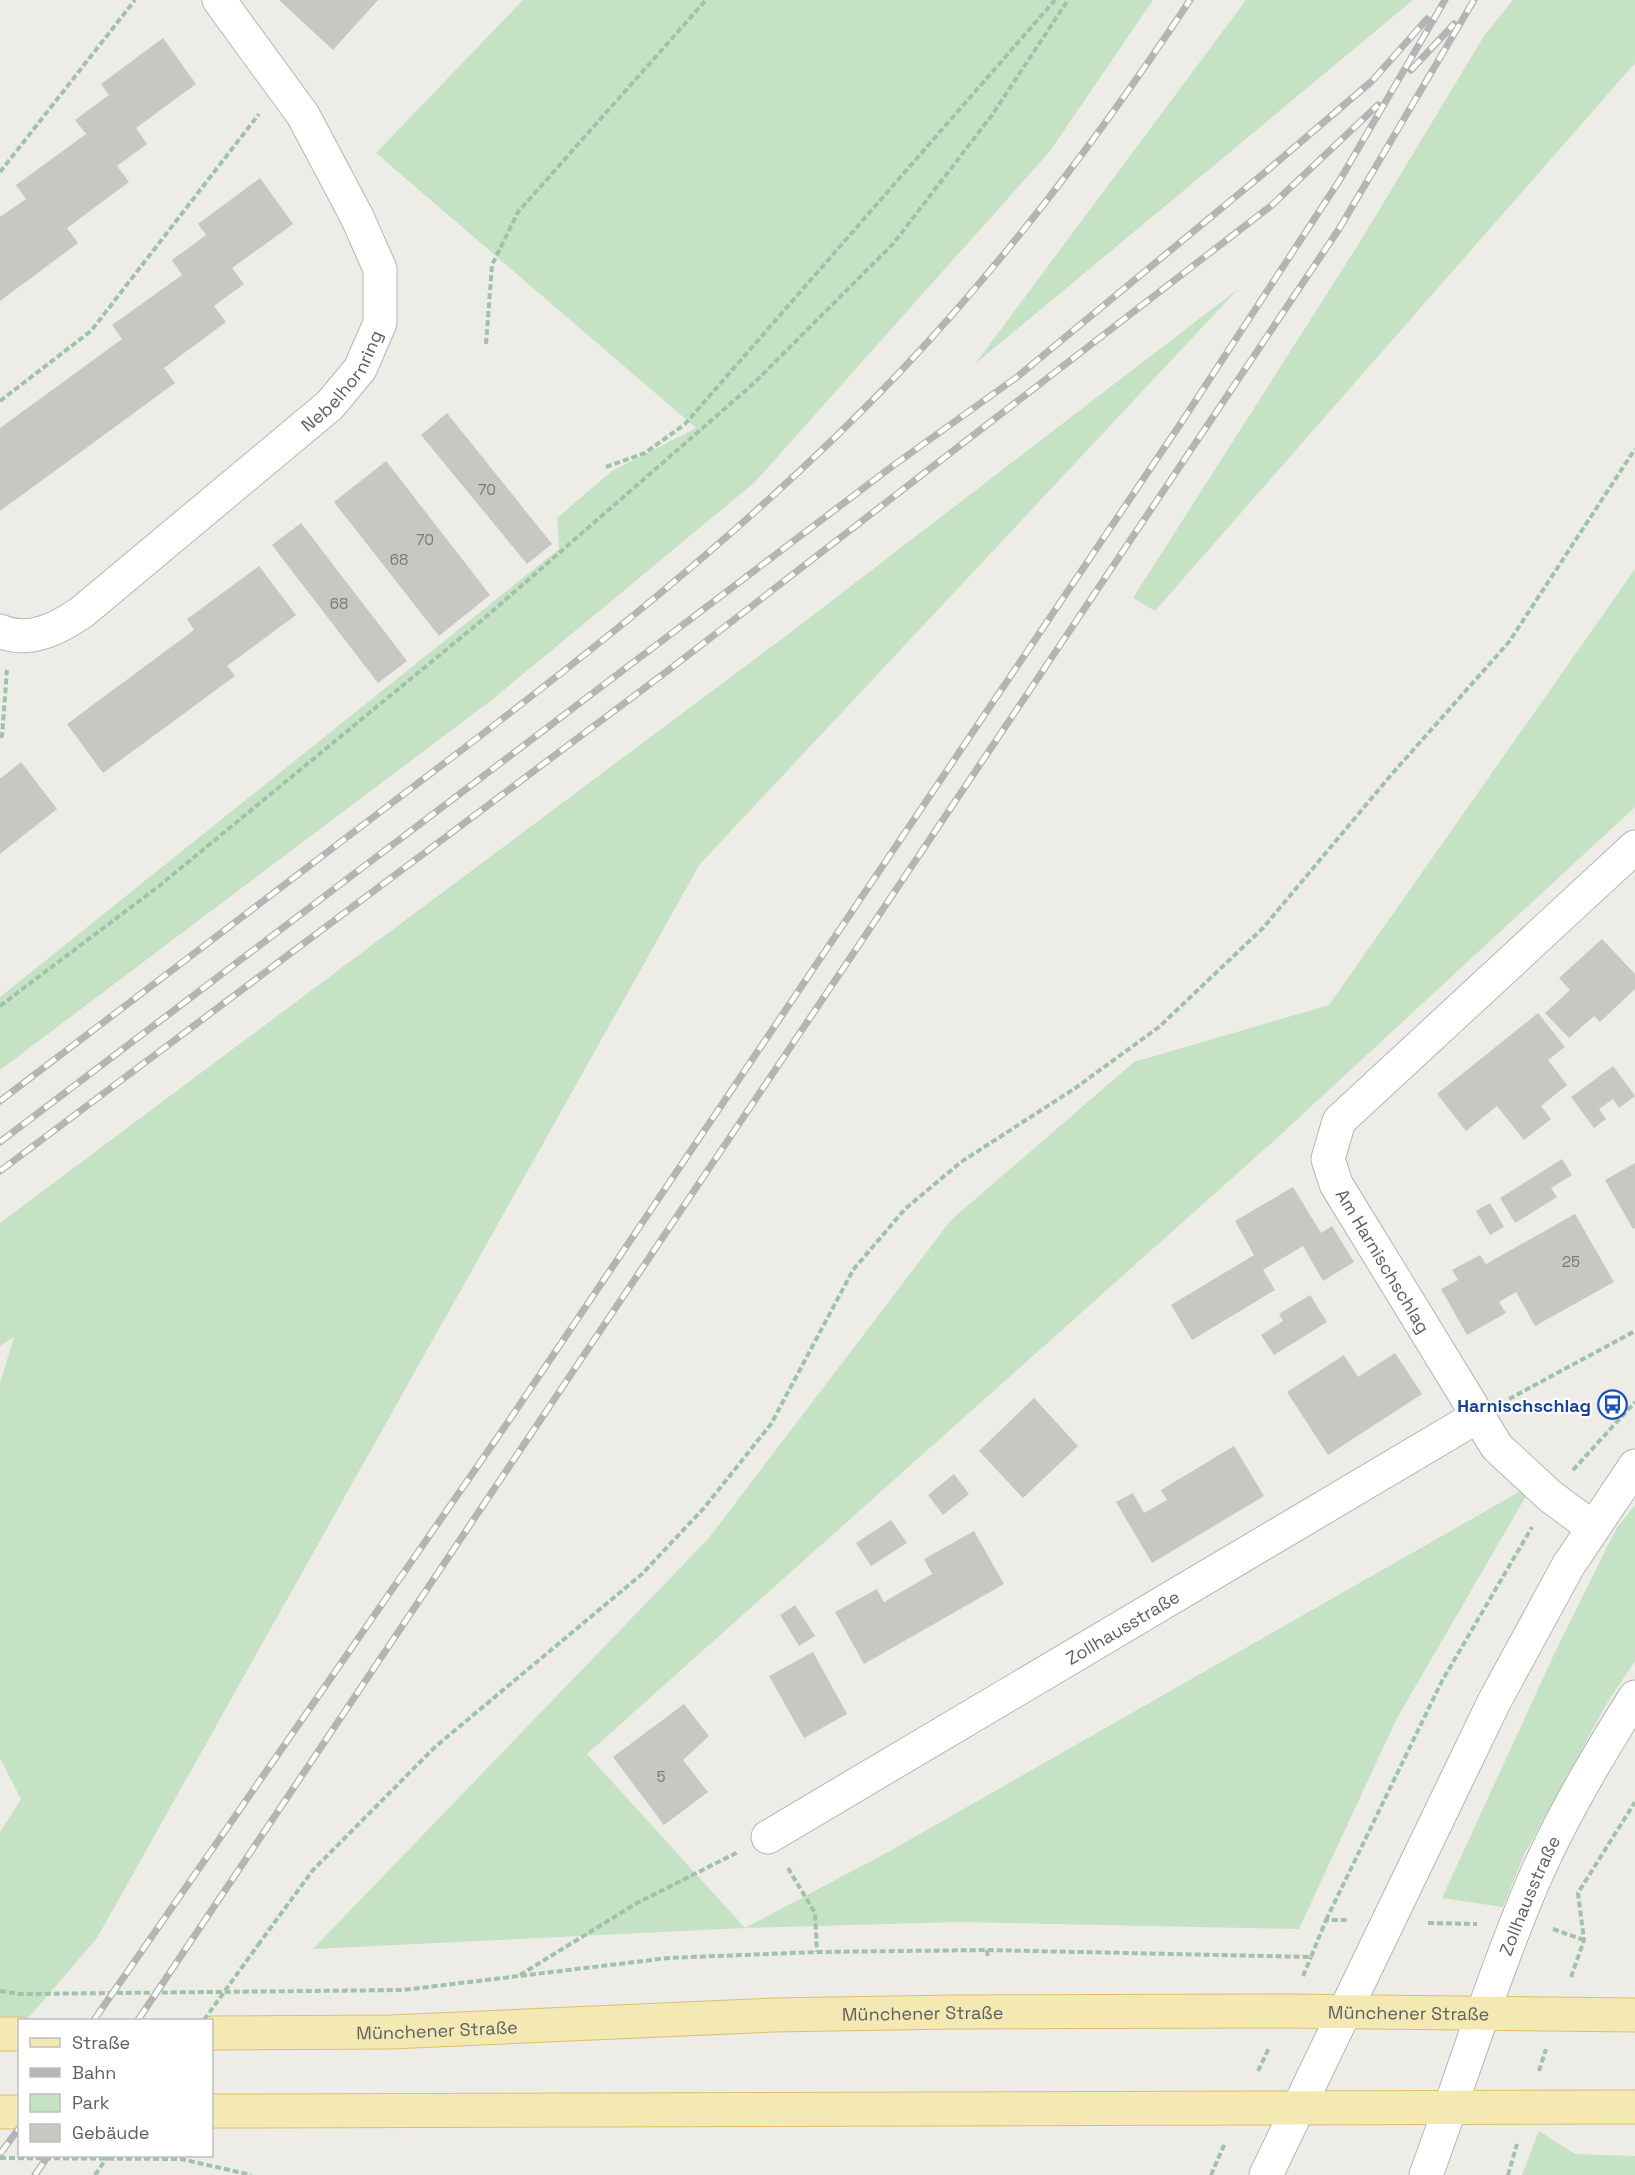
<svg xmlns="http://www.w3.org/2000/svg" width="1635" height="2175" viewBox="0 0 1635 2175" font-family="'Space Grotesk',sans-serif">
  <style>
    .green { fill: #c6e2c5 }
    .building { fill: #c9c7c2 }
    .lines { fill: none; stroke-linecap: round; stroke-linejoin: round }
    .minor-casing { stroke: #b3b5b9; stroke-width: 35 }
    .secondary-casing { stroke: #b2b4b8; stroke-width: 35 }
    .primary-casing { stroke: #dfbe6d; stroke-width: 35 }
    .path { stroke: #9fc2a9; stroke-width: 4; stroke-dasharray: 6 3; stroke-linecap: butt }
    .minor { stroke: #fff; stroke-width: 33 }
    .secondary { stroke: #fff; stroke-width: 33 }
    .primary { stroke: #f5e9b3; stroke-width: 33 }
    .rail-casing { stroke: #b3b4b4; stroke-width: 7 }
    .rail { stroke: #fff; stroke-width: 4.5; stroke-dasharray: 14; stroke-linecap: butt }
    .path-bridge { stroke: #9fc2a9; stroke-width: 4; stroke-dasharray: 6 3; stroke-linecap: butt }
    .labels { text-anchor: middle; dominant-baseline: central; stroke-width: 4.5; stroke-linejoin: round; paint-order: stroke }
    .number-label { font-size: 15px; fill: #787a7c }
    .street-label { font-size: 18px; fill: #5d6064; stroke: #fff }
    .transit-label { font-size: 18px; font-weight: bold; fill: #164399; stroke: #fff; text-anchor: end }
  </style>
  <rect width="100%" height="100%" fill="#eeece6"/>
  <g class="green">
    <polygon points="523,0 1153,0 1050,151 755,482 493,699 0,1070 0,997 559,549 557,518 612,471 696,428 376,153"/>
    <polygon points="1246,0 1413,0 975,364"/>
    <polygon points="1513,0 1635,0 1635,63 1155,611 1133,598 1358,245 1484,36"/>
    <polygon points="1238,289 700,864 97,1938 0,2051 0,1832 21,1799 0,1758 0,1383 14,1337 0,1346 0,1223 791,632"/>
    <polygon points="1635,569 1635,807 1277,1138 587,1754 745,1928 890,1851 1533,1484 1396,1720 1299,1929 960,1922 745,1928 313,1949 708,1539 951,1220 1134,1062 1329,1005"/>
    <polygon points="1635,1505 1635,1661 1607,1703 1524,1855 1503,1907 1442,1898 1556,1650 1616,1529"/>
    <polygon points="1539,2131 1575,2154 1635,2156 1635,2175 1522,2175"/>
  </g>
  <g class="building">
    <polygon points="279,0 378,0 333,50"/>
    <polygon points="163,38 196,84 136,128 147,144 117,166 129,182 67,228 78,243 0,301 0,217 26,199 16,185 86,134 75,120 109,95 101,84"/>
    <polygon points="260,178 293,224 232,268 244,284 214,306 226,322 164,368 175,383 0,511 0,428 122,339 112,325 182,275 172,260 206,235 198,224"/>
    <polygon points="447,413 552,544 527,564 421,435"/>
    <polygon points="386,461 490,595 439,636 334,502"/>
    <polygon points="301,523 407,661 378,683 272,545"/>
    <polygon points="259,566 296,615 227,666 235,676 103,773 67,724 194,630 187,619"/>
    <polygon points="21,762 57,809 0,854 0,779"/>
    <polygon points="1602,939 1635,974 1635,989 1600,1022 1594,1016 1569,1038 1545,1013 1570,990 1559,978"/>
    <polygon points="1538,1013 1565,1047 1548,1060 1567,1085 1541,1106 1551,1119 1524,1140 1497,1106 1466,1131 1437,1094"/>
    <polygon points="1613,1066 1635,1096 1619,1108 1613,1099 1599,1109 1606,1119 1594,1128 1571,1097"/>
    <polygon points="1562,1159 1572,1175 1551,1188 1557,1197 1515,1223 1500,1198"/>
    <polygon points="1635,1163 1635,1228 1633,1229 1605,1180"/>
    <polygon points="1293,1187 1321,1233 1332,1226 1354,1262 1323,1281 1303,1246 1263,1270 1275,1290 1192,1340 1171,1305 1254,1255 1235,1221"/>
    <polygon points="1490,1203 1504,1227 1490,1235 1476,1211"/>
    <polygon points="1575,1214 1614,1282 1535,1326 1516,1292 1499,1302 1506,1313 1467,1335 1441,1289 1458,1280 1452,1270 1480,1255 1486,1264"/>
    <polygon points="1310,1295 1327,1322 1274,1355 1261,1335 1283,1321 1279,1314"/>
    <polygon points="1395,1353 1422,1394 1328,1455 1287,1392 1344,1355 1358,1377"/>
    <polygon points="1034,1398 1078,1446 1023,1498 979,1451"/>
    <polygon points="1234,1446 1264,1496 1152,1563 1116,1502 1133,1493 1144,1513 1167,1500 1161,1490"/>
    <polygon points="954,1474 969,1494 943,1515 928,1495"/>
    <polygon points="891,1520 907,1543 871,1566 856,1543"/>
    <polygon points="974,1531 1004,1584 864,1664 835,1612 877,1589 884,1602 932,1574 924,1559"/>
    <polygon points="795,1605 815,1636 799,1646 780,1615"/>
    <polygon points="813,1652 847,1714 804,1738 769,1676"/>
    <polygon points="684,1704 709,1736 683,1760 708,1792 664,1825 613,1757"/>
  </g>
  <g class="lines">
    <defs>
      <g id="minor">
        <path id="s1" d="M0,631C29,644 59,628 82,612L330,405L360,369L380,323V269L357,217L303,115L219,0"/>
        <polyline points="1593,1528 1550,1496 1497,1447 1336,1184 1328,1159 1339,1121 1635,847"/>
        <path id="s2" d="M768,1837L1478,1416"/>
      </g>
      <g id="secondary">
        <polyline points="1266,2175 1494,1702 1568,1566 1635,1466"/>
        <path id="s3" d="M1426,2175C1462,2077 1493,1976 1534,1880C1562,1816 1598,1755 1635,1697"/>
      </g>
      <g id="primary">
        <path id="s4" d="M212,2033L390,2032L773,2015L953,2012L1286,2011L1635,2015"/>
        <polyline points="0,2034 20,2034"/>
        <polyline points="212,2111 1635,2107"/>
        <polyline points="0,2112 20,2112"/>
      </g>
    </defs>
    <use href="#minor" class="minor-casing"/>
    <use href="#secondary" class="secondary-casing"/>
    <use href="#primary" class="primary-casing"/>
    <g class="path">
      <polyline points="0,172 135,0"/>
      <polyline points="486,344 492,265 518,212 706,0"/>
      <polyline points="0,401 91,331 259,114"/>
      <polyline points="606,467 645,453 685,424 1055,0"/>
      <polyline points="0,737 2,736 7,670"/>
      <polyline points="0,1006 159,886 481,621 752,385 893,244 992,115 1068,0"/>
      <polyline points="1509,1399 1635,1331"/>
      <polyline points="1573,1470 1635,1402"/>
      <polyline points="788,1868 815,1913 817,1952"/>
      <polyline points="1326,1920 1442,1681 1532,1527"/>
      <polyline points="1428,1923 1477,1924"/>
      <polyline points="1553,1929 1584,1940"/>
      <polyline points="258,1945 313,1870 435,1747 642,1574 704,1508 771,1424 853,1270 905,1209 961,1162 1074,1089 1159,1027 1263,928 1391,775 1509,642 1635,449"/>
      <polyline points="987,1950 988,1959"/>
      <polyline points="520,1975 637,1903 738,1852"/>
      <polyline points="1303,1976 1311,1957"/>
      <polyline points="1571,1977 1584,1940 1578,1893 1635,1802"/>
      <polyline points="0,1991 19,1994 403,1990 668,1958 817,1952 987,1950 1311,1957 1326,1920 1348,1920"/>
      <polyline points="1258,2071 1269,2048"/>
      <polyline points="1539,2071 1546,2049"/>
      <polyline points="0,2158 181,2159 251,2175"/>
      <polyline points="1211,2175 1225,2143"/>
      <polyline points="1508,2175 1517,2144"/>
    </g>
    <use href="#minor" class="minor"/>
    <use href="#secondary" class="secondary"/>
    <use href="#primary" class="primary"/>
    <defs>
      <g id="rail">
        <polyline points="1411,70 1454,24"/>
        <path d="M0,1101C135,998 270,896 405,793C577,663 748,531 898,374C1007,259 1103,132 1190,0"/>
        <polyline points="0,1142 894,465 1017,377 1269,169 1372,81 1427,19"/>
        <polyline points="0,1171 670,669 1272,205 1378,105"/>
        <polyline points="94,2020 506,1425 1181,423 1341,178 1445,0"/>
        <polyline points="138,2020 1339,229 1474,0"/>
        <polyline points="0,2154 20,2127"/>
        <polyline points="35,2175 48,2156"/>
      </g>
    </defs>
    <use href="#rail" class="rail-casing"/>
    <use href="#rail" class="rail"/>
    <g class="path-bridge">
      <polyline points="204,2020 258,1945"/>
      <polyline points="95,2175 108,2156"/>
    </g>
  </g>
  <defs>
    <symbol id="bus-ring" viewBox="-11 -11 22 22"><circle r="9.5" fill="#fff" stroke="#1a4fb4" stroke-width="1.5"/><path d="M-5-6H5V4H4V6H2V4H-2V6H-4V4H-5ZM-3.5-4V0h7V-4ZM-3.5 1.2v1.5H-2V1.2ZM2 1.2v1.5H3.5V1.2Z" fill="#1a4fb4"/></symbol>
  </defs>
  <g fill-rule="evenodd">
    <use href="#bus-ring" x="1596" y="1388" width="33" height="33"/>
  </g>
  <g class="labels">
    <g class="number-label">
      <text x="487" y="489">70</text>
      <text x="425" y="539">70</text>
      <text x="399" y="559">68</text>
      <text x="339" y="603">68</text>
      <text x="1571" y="1261">25</text>
      <text x="661" y="1776">5</text>
    </g>
    <g class="street-label">
      <text stroke="none"><textPath href="#s1" startOffset="438">Nebelhornring</textPath></text>
      <text transform="translate(1383 1261) rotate(59)">Am Harnischschlag</text>
      <text stroke="none"><textPath href="#s2" startOffset="412">Zollhausstraße</textPath></text>
      <text stroke="none"><textPath href="#s3" startOffset="298">Zollhausstraße</textPath></text>
      <text stroke="none"><textPath href="#s4" startOffset="711">Münchener Straße</textPath></text>
      <text stroke="none"><textPath href="#s4" startOffset="1197">Münchener Straße</textPath></text>
      <text stroke="none"><textPath href="#s4" startOffset="225">Münchener Straße</textPath></text>
    </g>
    <g class="transit-label">
      <text x="1591" y="1405">Harnischschlag</text>
    </g>
  </g>
  <rect x="18" y="2019" width="195" height="138" fill="#ffffff" stroke="#bebfc1" stroke-width="1.5"/>
  <rect x="30" y="2038" width="30" height="9" fill="#f5e9b3" stroke="#bebfc1" stroke-width="1.5"/>
  <text x="72" y="2049" font-size="18" fill="#5d6064">Straße</text>
  <rect x="30" y="2068" width="30" height="9" fill="#b3b4b4" stroke="#bebfc1" stroke-width="1.5"/>
  <text x="72" y="2079" font-size="18" fill="#5d6064">Bahn</text>
  <rect x="30" y="2094" width="30" height="18" fill="#c6e2c5" stroke="#bebfc1" stroke-width="1.5"/>
  <text x="72" y="2109" font-size="18" fill="#5d6064">Park</text>
  <rect x="30" y="2124" width="30" height="18" fill="#c9c7c2" stroke="#bebfc1" stroke-width="1.5"/>
  <text x="72" y="2139" font-size="18" fill="#5d6064">Gebäude</text>
</svg>
